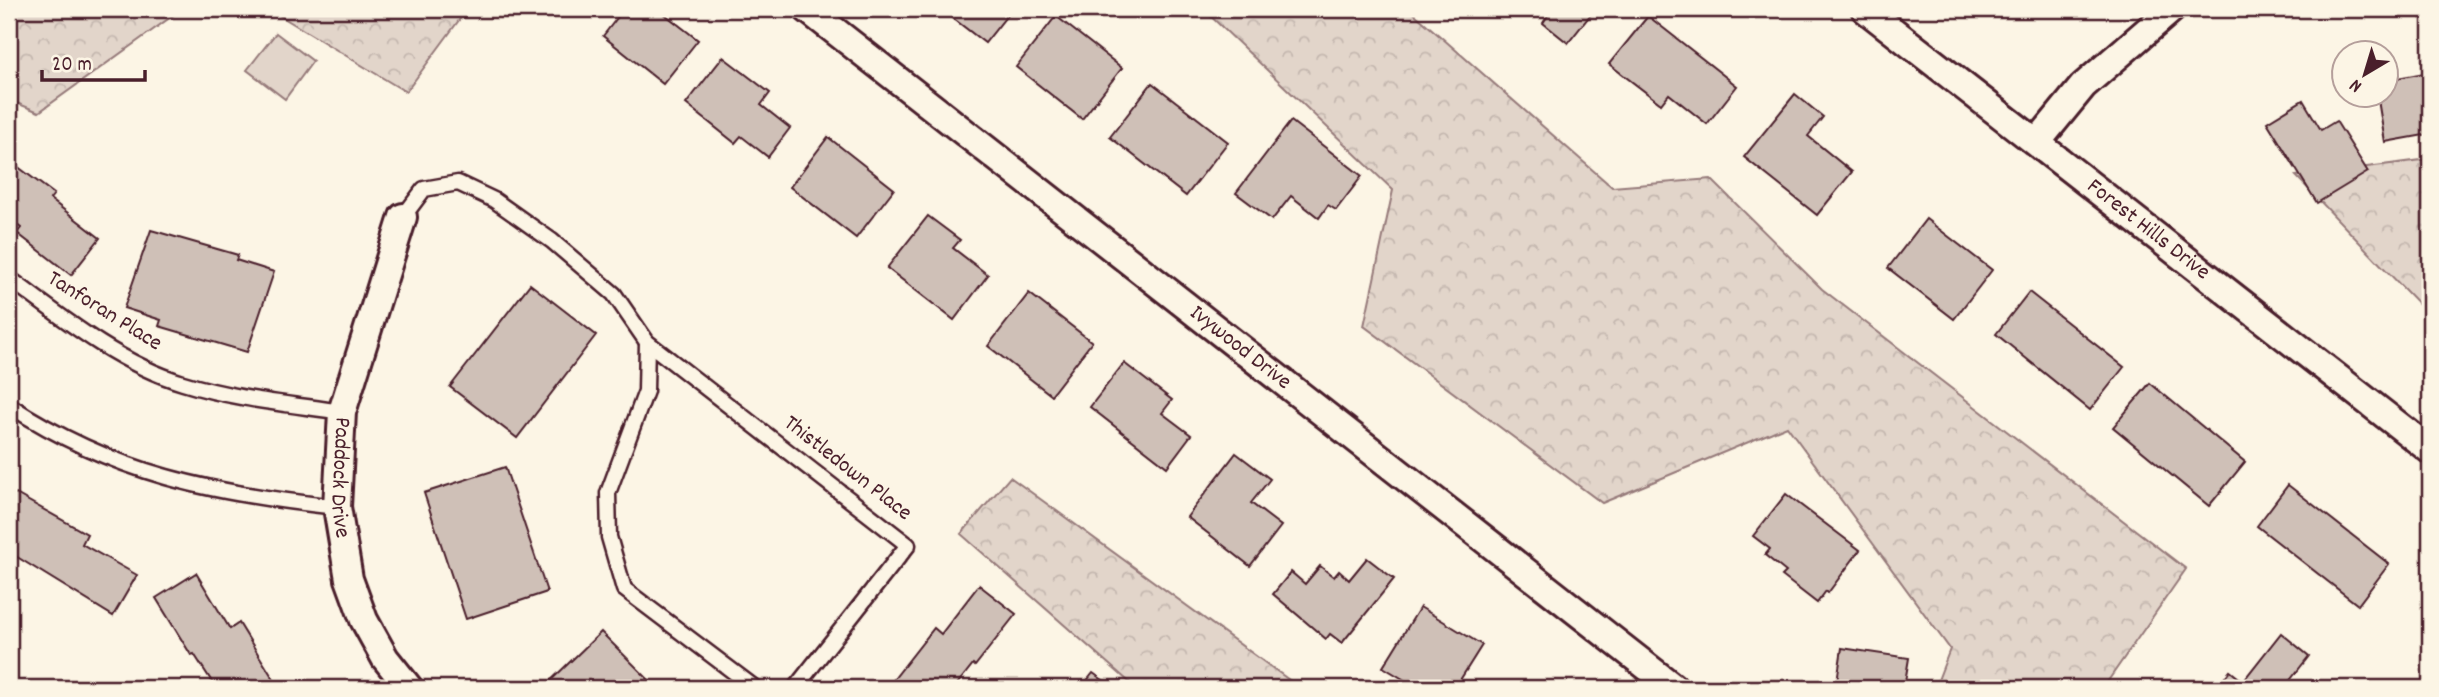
<svg xmlns="http://www.w3.org/2000/svg" width="2439" height="697" viewBox="0 0 2439 697" font-family="Dekko,sans-serif">
  <style>
    .forest { fill: url(#forest-crowns); stroke: #967a7a; stroke-width: 2 }
    .park { fill: #e2d5ca; stroke: #967a7a; stroke-width: 2 }
    .building { fill: #cfc0b7; stroke: #4a1f2b; stroke-width: 2 }
    .lines { fill: none; stroke-linecap: round; stroke-linejoin: round }
    .service-casing { stroke: #4a1f2b; stroke-width: 19 }
    .minor-casing { stroke: #4a1f2b; stroke-width: 32 }
    .service { stroke: #fcf5e5; stroke-width: 14 }
    .minor { stroke: #fcf5e5; stroke-width: 26 }
    .labels { text-anchor: middle; dominant-baseline: central; stroke-width: 7; stroke-linejoin: round; paint-order: stroke }
    .street-label { font-size: 23px; fill: #4a1f2b; stroke: #fcf5e5 }
  </style>
  <defs>
    <pattern id="forest-crowns" width="20" height="18" patternUnits="userSpaceOnUse" patternTransform="scale(1.75)"><rect width="20" height="18" fill="#e2d5ca"/><path d="M2 6a3 3 0 1 1 6 0M12 15a3 3 0 1 1 6 0" fill="none" stroke="#c3b6ae"/></pattern>
  </defs>
  <rect width="100%" height="100%" fill="#fcf5e5"/>
  <filter id="ink" filterUnits="userSpaceOnUse"><feTurbulence type="fractalNoise" baseFrequency=".0143" numOctaves="2"/><feDisplacementMap in="SourceGraphic" scale="14" xChannelSelector="R" yChannelSelector="G"/><feConvolveMatrix kernelMatrix="1 2 1 2 8 2 1 2 1" color-interpolation-filters="sRGB"/></filter>
  <g filter="url(#ink)">
    <g class="forest">
      <polygon points="9,9 182,9 39,112 9,100"/>
      <polygon points="269,9 463,9 465,12 406,92"/>
      <polygon points="1203,9 1409,9 1612,187 1711,179 1822,289 2186,569 2103,688 1935,688 1950,649 1787,426 1602,503 1364,326 1393,190"/>
      <polygon points="2430,159 2430,313 2427,313 2296,176"/>
      <polygon points="1010,477 1300,688 1136,688 961,534"/>
    </g>
    <polygon class="park" points="276,33 313,61 285,99 247,70"/>
    <g class="building">
      <polygon points="624,9 658,9 698,40 663,84 603,36"/>
      <polygon points="941,9 1012,9 985,43"/>
      <polygon points="1552,9 1595,9 1568,43 1543,23"/>
      <polygon points="1056,16 1122,68 1082,119 1016,67"/>
      <polygon points="1648,16 1737,86 1707,124 1669,94 1661,104 1609,64"/>
      <polygon points="723,57 770,93 761,105 790,128 768,157 741,136 735,143 686,104"/>
      <polygon points="2430,72 2430,134 2385,142 2377,94 2386,94 2386,80"/>
      <polygon points="1152,83 1228,142 1186,196 1110,137"/>
      <polygon points="1795,94 1823,117 1808,136 1852,172 1817,215 1744,157"/>
      <polygon points="2303,100 2321,130 2336,121 2368,172 2317,203 2267,122"/>
      <polygon points="1291,121 1362,176 1336,210 1328,205 1319,218 1291,196 1272,220 1236,193"/>
      <polygon points="828,137 894,189 856,238 790,187"/>
      <polygon points="9,160 54,194 50,199 100,238 71,275 17,233 21,228 9,219"/>
      <polygon points="928,216 960,240 953,248 988,275 954,320 887,268"/>
      <polygon points="1926,219 1992,270 1954,319 1888,268"/>
      <polygon points="151,230 238,255 236,260 274,272 247,352 159,326 161,320 124,308"/>
      <polygon points="530,284 596,335 517,438 450,387"/>
      <polygon points="2029,292 2124,367 2090,410 1996,334"/>
      <polygon points="1029,293 1092,342 1051,395 988,346"/>
      <polygon points="1124,363 1172,400 1162,413 1191,435 1167,467 1090,407"/>
      <polygon points="2150,383 2245,462 2209,506 2113,427"/>
      <polygon points="1236,453 1270,479 1251,503 1281,526 1250,566 1187,517"/>
      <polygon points="505,467 547,592 466,619 424,493"/>
      <polygon points="2288,485 2389,564 2358,605 2257,526"/>
      <polygon points="9,490 87,534 82,544 137,575 113,616 9,552"/>
      <polygon points="1786,494 1860,550 1828,593 1826,591 1817,603 1782,576 1786,572 1765,555 1770,549 1753,536"/>
      <polygon points="1367,558 1394,579 1342,643 1330,634 1326,639 1273,594 1291,572 1305,584 1320,566 1334,577 1339,571 1349,580"/>
      <polygon points="196,573 230,629 239,623 279,688 216,688 194,654 191,655 156,598"/>
      <polygon points="979,585 1016,614 975,666 973,664 954,688 887,688 934,628 941,634"/>
      <polygon points="1420,607 1482,645 1455,688 1418,688 1383,667"/>
      <polygon points="601,632 657,688 543,688"/>
      <polygon points="2281,633 2309,656 2284,688 2216,688 2230,671 2243,681"/>
      <polygon points="1842,648 1909,658 1904,688 1836,688"/>
      <polygon points="1093,673 1114,688 1081,688"/>
    </g>
    <g class="lines">
      <defs>
        <g id="service">
          <polyline points="403,217 424,189 458,183 494,200 552,241 614,294 647,342 908,545 795,688"/>
          <path d="M9,278C61,317 119,364 183,383C234,399 289,404 342,412"/>
          <polyline points="647,342 646,391 608,493 609,537 624,589 755,688"/>
          <path d="M9,405C114,474 214,494 337,507"/>
        </g>
        <g id="minor">
          <path id="s1" d="M807,9L1673,687"/>
          <path id="s2" d="M1865,9L2430,450"/>
          <polyline points="2038,141 2083,86 2172,9"/>
          <path id="s3" d="M403,217L342,412L337,507L349,579L364,620L385,658L409,688"/>
        </g>
      </defs>
      <use href="#service" class="service-casing"/>
      <use href="#minor" class="minor-casing"/>
      <use href="#service" class="service"/>
      <use href="#minor" class="minor"/>
    </g>
  </g>
  <g class="labels">
    <g class="street-label">
      <text stroke="none"><textPath href="#s2" startOffset="359">Forest Hills Drive</textPath></text>
      <text transform="translate(104 312) rotate(32)">Tanforan Place</text>
      <text stroke="none"><textPath href="#s1" startOffset="550">Ivywood Drive</textPath></text>
      <text transform="translate(847 469) rotate(38)">Thistledown Place</text>
      <text stroke="none"><textPath href="#s3" startOffset="270">Paddock Drive</textPath></text>
    </g>
  </g>
  <rect width="2439" height="697" fill="none" stroke="#fcf5e5" stroke-width="35"/>
  <rect x="18" y="18" width="2404" height="662" fill="none" stroke="#4a1f2b" stroke-width="2.5" filter="url(#ink)"/>
  <g transform="translate(2365 74) rotate(218)"><circle r="33" fill="#fcf5e5" stroke="#b59f9b" stroke-width="2"/>
  <path d="M0-5L12 26L0 18L-12 26Z" fill="#4a1f2b"/>
  <text y="-10" font-size="19" font-weight="bold" text-anchor="middle" fill="#4a1f2b">N</text>
  </g>
  <path d="M42 70v10h103v-10" fill="none" stroke="#4a1f2b" stroke-width="3.5"/>
  <text x="52" y="70" font-size="21" fill="#4a1f2b" stroke="#fcf5e5" stroke-width="5" paint-order="stroke">20 m</text>
</svg>
